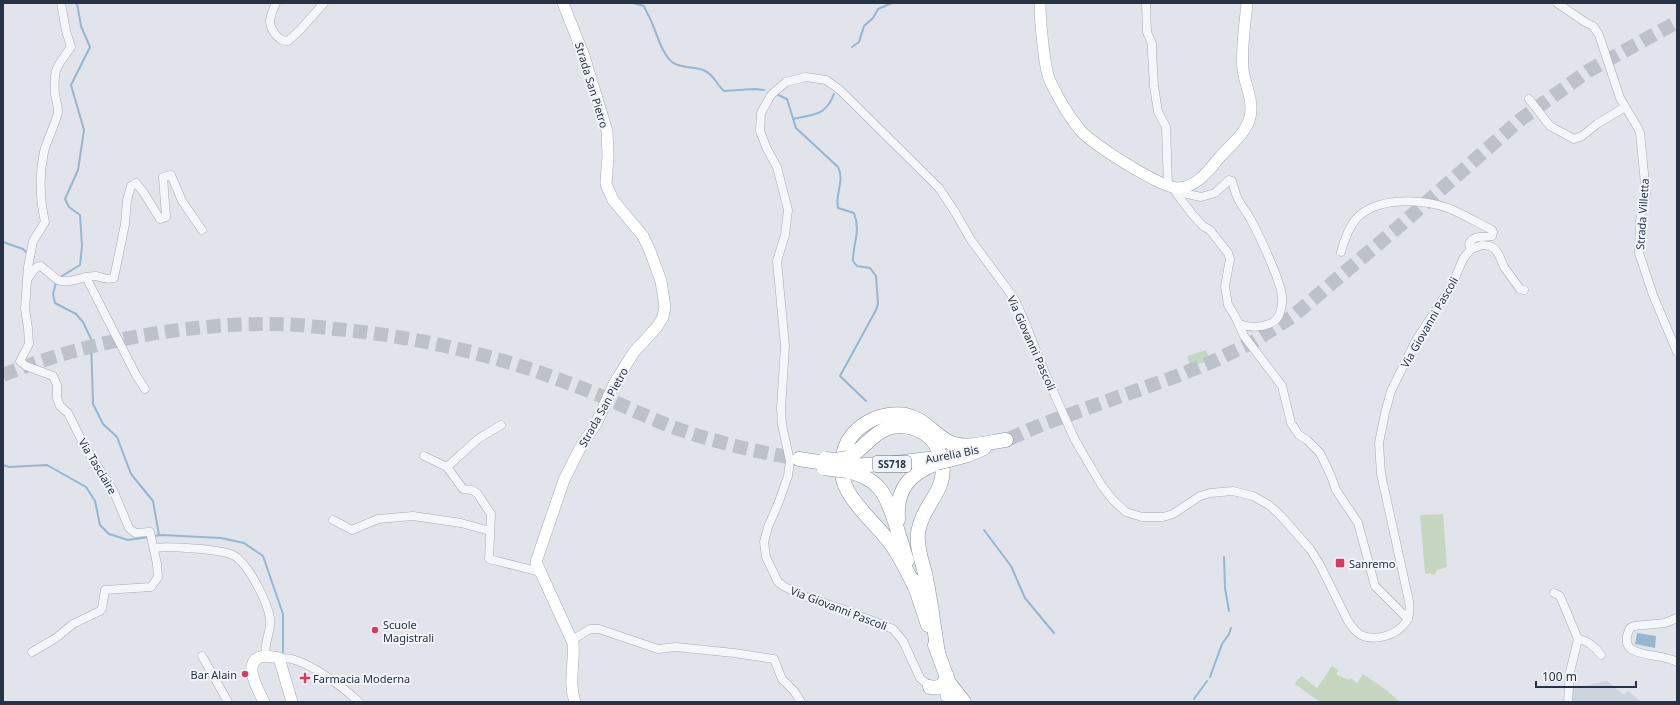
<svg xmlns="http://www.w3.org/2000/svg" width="1680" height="705" viewBox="0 0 1680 705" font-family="'Noto Sans',sans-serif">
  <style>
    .built { fill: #ced4dd }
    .green { fill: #c7d6c1 }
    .water { fill: #98b6cf }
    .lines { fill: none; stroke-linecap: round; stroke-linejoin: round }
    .stream { stroke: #98b6cf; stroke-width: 2 }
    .highway-tunnel { stroke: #bcc1ca; stroke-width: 14; stroke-dasharray: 14 7; stroke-linecap: butt }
    .street-casing { stroke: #a5acb6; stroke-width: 9 }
    .secondary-casing { stroke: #a5acb6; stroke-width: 12 }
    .highway-casing { stroke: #8693a3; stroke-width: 15 }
    .street { stroke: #f4f6f9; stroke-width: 8 }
    .secondary { stroke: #fff; stroke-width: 11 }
    .highway { stroke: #fff; stroke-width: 14 }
    .highway-bridge-casing { stroke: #8693a3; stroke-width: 15; stroke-linecap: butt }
    .highway-bridge { stroke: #fff; stroke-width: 14 }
    .poi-dot { fill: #dd395b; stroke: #f1f4f8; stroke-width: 1.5 }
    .labels { text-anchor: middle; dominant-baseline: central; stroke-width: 4; stroke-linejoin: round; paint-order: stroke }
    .shield { fill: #f1f4f8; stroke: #646d7b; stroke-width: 1 }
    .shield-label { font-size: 10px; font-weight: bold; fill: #273345 }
    .street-label { font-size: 11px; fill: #273345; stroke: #f1f4f8 }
    .poi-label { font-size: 11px; fill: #273345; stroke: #f1f4f8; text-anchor: start }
  </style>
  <rect width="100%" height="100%" fill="#e1e5eb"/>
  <polygon class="built" points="1607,681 1624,695 1628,691 1641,702 1570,702 1570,689"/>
  <g class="green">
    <polygon points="1206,350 1210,360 1191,367 1187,356"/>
    <polygon points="1443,514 1447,567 1437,570 1436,573 1432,575 1430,573 1425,574 1420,515"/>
    <polygon points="1332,666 1338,670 1337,675 1349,680 1350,678 1357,683 1363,674 1385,689 1400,702 1320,702 1295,684 1297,680 1302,676 1317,688"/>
  </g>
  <polygon class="water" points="1637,633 1656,636 1655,648 1635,644"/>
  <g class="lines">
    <g class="stream">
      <path d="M633,3L644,6C646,12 650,17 652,23C657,34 660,49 669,59C677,69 693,66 703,70C714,74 716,84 724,91L754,89L764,90"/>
      <polyline points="852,47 859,42 864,26 873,18 878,9 892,3"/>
      <path d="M776,94L787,99L796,128L838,167C845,181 835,192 838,208L854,213C861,232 853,242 853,261L857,266L870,268L876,276L878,304L876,310L840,376L866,401"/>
      <path d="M793,119C813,114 825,117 834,94"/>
      <polyline points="3,242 23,249 27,253"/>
      <polyline points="62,276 80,265 82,246 80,215 69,207 65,199 78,170 84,130 71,85 90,47 81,26 77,3"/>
      <polyline points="56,283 53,294 55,303 76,314 83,322 91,339 93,404 103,424 117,437 131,474 153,501 159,535"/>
      <polyline points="3,465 9,467 47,465 86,487 95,501 100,525 109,534 128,540 149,537"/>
      <polyline points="984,530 1011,566 1025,598 1054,633"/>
      <polyline points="154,536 162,535 221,538 244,543 263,556 283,614 283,652"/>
      <polyline points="1224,557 1225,588 1229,611"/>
      <polyline points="1210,677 1222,644 1229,634 1231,628"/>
      <polyline points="1194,699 1207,681"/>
    </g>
    <g class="highway-tunnel">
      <path d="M3,375C85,342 181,324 269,324C291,324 314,326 335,329C402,335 469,349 533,370C555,378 577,386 599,395C624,406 649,418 675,428C715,442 757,452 799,459"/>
      <polyline points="1009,439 1043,424 1177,376 1216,360 1253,342 1293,316 1403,223 1520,120 1588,71 1677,22"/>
    </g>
    <defs>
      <g id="street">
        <path d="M276,3C270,16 266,25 277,36C281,40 283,41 288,41L300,30L324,3"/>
        <polyline points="1146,3 1147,32 1152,44 1152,52 1154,86 1158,112 1166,127 1168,185"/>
        <polyline points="1557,3 1585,22 1593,26 1599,35 1620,98 1638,128 1640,133 1646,194 1640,221 1639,253 1653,295 1677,352"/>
        <polyline points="1529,99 1550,126 1574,139 1582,136 1597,124 1625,107"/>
        <polyline points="1173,187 1177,194 1192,214 1203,226 1210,230 1228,253 1230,259 1225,286 1228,305 1235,316 1244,336 1282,386 1291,423 1299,435 1307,440 1320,453 1331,476 1336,490 1358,523 1375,586 1408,619"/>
        <path d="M1179,188L1183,193L1201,197L1215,193L1229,180L1232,181C1234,187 1235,193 1238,199C1242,207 1248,214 1252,222C1260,237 1281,282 1282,296C1283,307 1280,321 1269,324C1259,328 1250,328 1239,324"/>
        <path d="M1341,252C1344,241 1348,228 1356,219C1377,196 1422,199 1448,208C1463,214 1478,223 1492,230L1493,232L1492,236C1483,238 1474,234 1469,244L1471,249"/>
        <polyline points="86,277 136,375 145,389"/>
        <path d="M27,280C31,275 34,266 41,266C46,270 53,277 58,280C70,285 84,275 96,276C105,278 105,280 114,278L125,224L127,200L131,186L136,183L144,193L160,219L166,217L163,177L171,175L182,201L202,230"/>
        <polyline points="424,456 447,467 463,489 472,490 477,493 491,514 489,559 541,572"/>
        <polyline points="447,467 478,439 501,425"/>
        <polyline points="333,520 352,530 378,519 413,516 461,523 490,531"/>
        <path d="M154,548C168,546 220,549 233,555C248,563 267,601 270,618C272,631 263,643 266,657"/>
        <polyline points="1554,593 1560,596 1578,639"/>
        <path d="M1677,618L1665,623L1634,626L1630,628C1614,661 1660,651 1677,662"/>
        <polyline points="572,640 590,629 599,629 658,649 676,647 734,653 774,659 782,679 794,691 801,702"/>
        <path d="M32,652L56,638L73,624L100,611L102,608L105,590L151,587L158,577L157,564L150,532L135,533L129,528L113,490L85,447L68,413L60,406L57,398V385L53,376L26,366L20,361L29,344L28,328L25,309L28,267L33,241L45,222C40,200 39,175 44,152C47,139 55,126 58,112C58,106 56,100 55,94C53,68 57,67 71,47L66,31L61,3"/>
        <polyline points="202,656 228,702"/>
        <path d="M279,658C284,658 290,658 295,660C315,666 344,688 359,702"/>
        <path d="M933,689L920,678L903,641L893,629L842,609L803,596L785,587L778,582L766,557L764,542L768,527L778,504L788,476L789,468L790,461L782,425L781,408L785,346L777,261L785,235L788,210L777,167L767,149L760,131L761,113L771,95L786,82L806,77L826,80L840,90L939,188L955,212L971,240L1005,286L1015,300L1024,320L1045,373L1075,440L1102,486L1113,500L1126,512L1142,517H1163L1173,514L1200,496L1210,493L1233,491L1253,496L1269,505L1281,516L1310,549L1320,565L1348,621C1352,627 1355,632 1361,635C1375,642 1397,635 1406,622C1410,616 1410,608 1409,601L1381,474L1379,443L1385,413L1391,391L1415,342L1452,285L1463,259L1471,249L1482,245L1490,246L1495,249L1499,255L1504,267L1520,289L1524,290"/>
        <path d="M1568,702L1570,672L1578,639C1587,640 1596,648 1601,655"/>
      </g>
      <g id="secondary">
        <path d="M563,3L584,56L607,131L608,156L606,184L613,200L643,236L650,251L661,281L665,307L663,317L657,327L634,352L614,384L596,424L580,448L564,480L536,562L573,643C575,663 568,682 575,702"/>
        <path d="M1040,3C1040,19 1044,68 1050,81C1058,98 1069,116 1080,130C1092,144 1162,189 1179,188C1198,186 1208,171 1219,158C1230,145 1246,134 1250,117C1254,101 1245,85 1243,70C1241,48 1245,25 1247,3"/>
        <polyline points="946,696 961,702"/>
        <path d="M264,702C259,691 242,664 260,657C266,655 274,657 279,658L292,702"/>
      </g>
      <g id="highway">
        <path d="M847,458C863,451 870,435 886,429C898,424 912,426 924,433C932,438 938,447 941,457C950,491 922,503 918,533C916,548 923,563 926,578C931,603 934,628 938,653"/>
        <polyline points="799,459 825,463"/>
        <polyline points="949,460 968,455 984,448"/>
        <polyline points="847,466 888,464 936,458"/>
        <path d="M847,471C878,478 886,493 895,522C899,535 903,548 907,561"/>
        <path d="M898,520C896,489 909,474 937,463"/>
        <polyline points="913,580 928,625"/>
        <path d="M916,589C908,573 901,558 891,544C871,516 833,493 843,455C845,445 850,436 858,429C871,418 888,412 906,415C925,419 933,434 949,442C966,450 989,442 1006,440"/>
        <polyline points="935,645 949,683 964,702"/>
        <path d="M930,687C940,689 946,685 946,675"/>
      </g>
    </defs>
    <use href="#street" class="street-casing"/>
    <use href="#secondary" class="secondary-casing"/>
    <use href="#highway" class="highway-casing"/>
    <use href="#street" class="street"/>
    <use href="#secondary" class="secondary"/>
    <use href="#highway" class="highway"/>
    <defs>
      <g id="highway-bridge">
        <polyline points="825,459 836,460 847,458"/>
        <polyline points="937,463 949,460"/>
        <polyline points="824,468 847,471"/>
      </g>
    </defs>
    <use href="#highway-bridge" class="highway-bridge-casing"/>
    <use href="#highway-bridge" class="highway-bridge"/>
  </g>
  <g class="poi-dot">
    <rect x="1335" y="558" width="10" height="10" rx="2"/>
    <circle cx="375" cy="630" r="4"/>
    <circle cx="245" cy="674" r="4"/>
    <path d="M303 672h4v4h4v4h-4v4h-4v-4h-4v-4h4z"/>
  </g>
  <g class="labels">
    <rect class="shield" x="873" y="456" width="38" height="16" rx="3"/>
    <g class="shield-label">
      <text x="892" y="464">SS718</text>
    </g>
    <g class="street-label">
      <text transform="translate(592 85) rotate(73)">Strada San Pietro</text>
      <text transform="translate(1642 214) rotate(-86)">Strada Villetta</text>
      <text transform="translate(1429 322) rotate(-60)">Via Giovanni Pascoli</text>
      <text transform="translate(1032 343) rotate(66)">Via Giovanni Pascoli</text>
      <text transform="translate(603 407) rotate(-61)">Strada San Pietro</text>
      <text transform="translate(952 454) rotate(-11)">Aurelia Bis</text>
      <text transform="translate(98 466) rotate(59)">Via Tasciaire</text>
      <text transform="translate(839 608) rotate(21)">Via Giovanni Pascoli</text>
    </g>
    <g class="poi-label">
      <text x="1349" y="563">Sanremo</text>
      <text x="383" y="624">Scuole<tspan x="383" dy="13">Magistrali</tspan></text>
      <text x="237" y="674" text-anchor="end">Bar Alain</text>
      <text x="313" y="678">Farmacia Moderna</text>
    </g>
  </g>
  <rect width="1680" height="705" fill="none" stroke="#273345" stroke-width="8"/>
  <path d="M1536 681v6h100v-6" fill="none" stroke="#273345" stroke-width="2"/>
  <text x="1542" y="681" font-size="12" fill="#273345" stroke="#f1f4f8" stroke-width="3" paint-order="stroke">100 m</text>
</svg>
